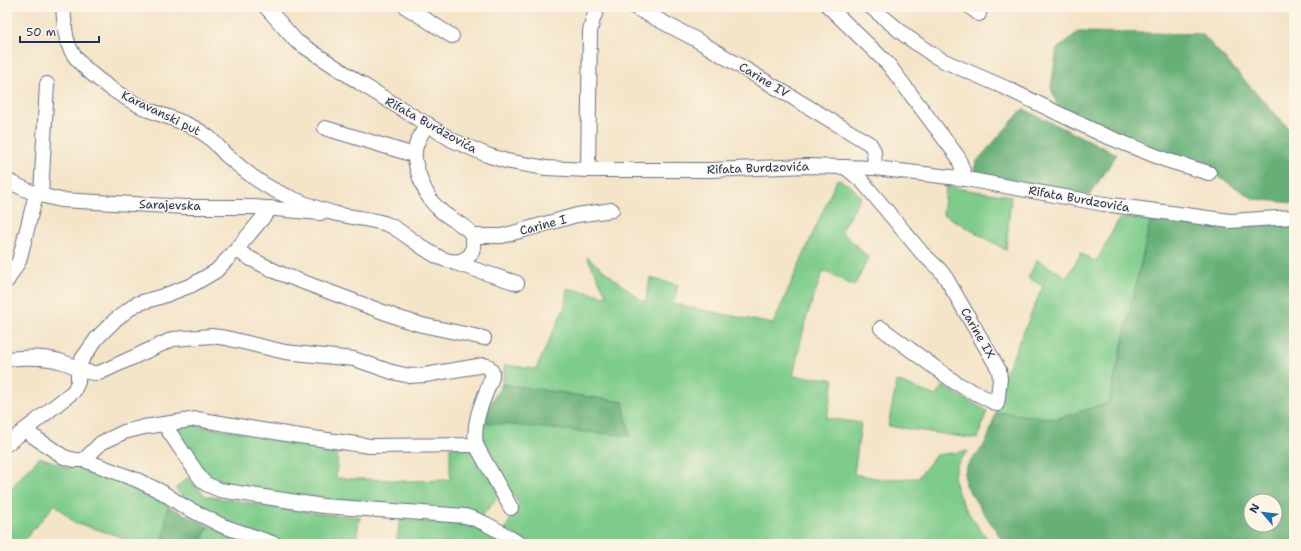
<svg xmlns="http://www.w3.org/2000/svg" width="1301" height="551" viewBox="0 0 1301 551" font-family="'Shantell Sans',sans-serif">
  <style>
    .green { fill: #7ecc8b; stroke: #4c7e74 }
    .forest { fill: #66b077; stroke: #40706a; fill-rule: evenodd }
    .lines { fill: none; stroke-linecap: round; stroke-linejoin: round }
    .minor-casing { stroke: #676e83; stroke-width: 16 }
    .minor { stroke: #fff; stroke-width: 14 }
    .labels { text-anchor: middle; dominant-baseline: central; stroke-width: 3; stroke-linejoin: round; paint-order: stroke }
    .street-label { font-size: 12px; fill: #1b2f5e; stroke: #fcf5e5 }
  </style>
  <rect width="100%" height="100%" fill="#fcf5e5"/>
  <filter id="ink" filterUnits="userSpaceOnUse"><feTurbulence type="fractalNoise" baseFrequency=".025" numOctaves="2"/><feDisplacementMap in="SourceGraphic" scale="8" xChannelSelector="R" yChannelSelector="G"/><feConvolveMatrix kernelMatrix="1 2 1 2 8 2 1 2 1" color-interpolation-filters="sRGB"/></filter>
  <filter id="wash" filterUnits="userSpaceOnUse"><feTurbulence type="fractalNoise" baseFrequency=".012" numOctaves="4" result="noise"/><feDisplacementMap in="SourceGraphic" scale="16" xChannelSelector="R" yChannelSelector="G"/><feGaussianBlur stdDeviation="0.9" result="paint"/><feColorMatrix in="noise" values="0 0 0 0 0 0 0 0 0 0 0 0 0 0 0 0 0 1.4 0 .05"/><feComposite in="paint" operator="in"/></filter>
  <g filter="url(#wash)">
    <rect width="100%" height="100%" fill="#f4e4c8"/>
    <g class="green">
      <path d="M837,179L851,186L861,197L841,231L869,258L854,286L823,271L806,319L793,376L834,379L827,418L861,423L854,474L881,479L918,478L936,455L968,451C965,455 959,460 957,465C945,489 978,525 991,544H519L503,533L519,504L477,445L480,422L623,402L502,384L505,365L536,369L565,306L567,288L607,296L587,257L645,303L650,278L678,285L673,304L773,324Z"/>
      <polygon points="946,187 1011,196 1006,250 943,214"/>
      <polygon points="1119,219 1151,219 1109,403 1056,419 996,412 1002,382 1043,286 1028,278 1037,260 1067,277 1081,253 1096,262"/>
      <polygon points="897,381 936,396 942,386 987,411 977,439 888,426"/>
      <polygon points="180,423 327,445 338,450 336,478 412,481 450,480 450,447 470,446 501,493 482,516 322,503 236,489 204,479 175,429"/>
      <polygon points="40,457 68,468 85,467 135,484 151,493 168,506 163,544 121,544 122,537 73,522 55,504 21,544 7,544 7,493 25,472"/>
      <polygon points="187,478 206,496 321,514 360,517 355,544 283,544 205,516 175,489"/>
      <polygon points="400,519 472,526 503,544 396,544"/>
      <polygon points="208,526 261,544 200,544"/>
    </g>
    <g class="forest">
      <polygon points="1078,32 1202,34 1294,134 1294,201 1292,203 1254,199 1192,160 1162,159 1058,108 1051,87 1057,49"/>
      <polygon points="1023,109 1117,154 1089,196 977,176 974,169 977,161"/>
      <path d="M1151,219L1229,228L1280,223L1294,228V540L1283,544H1005L965,485C962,462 973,462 984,445C990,436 992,423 996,412L1056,419L1109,403ZM1251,501H1275V525H1251Z"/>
      <polygon points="502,384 623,402 630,436 480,422"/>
      <polygon points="168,506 208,526 200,544 163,544"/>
    </g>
  </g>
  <g filter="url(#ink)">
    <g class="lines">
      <defs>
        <g id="minor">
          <path d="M63,7C65,25 64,43 76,58C92,78 126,100 149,110C169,118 190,123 207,136C214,141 220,149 226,155C246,172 262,186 287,196C303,203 320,210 337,214C353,218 375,219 389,225C410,234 446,275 468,257C475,251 475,237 468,230C460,223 449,218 441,211C437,207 432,203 430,199C423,188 413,163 415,151C416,141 422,132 428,124"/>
          <polyline points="266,7 296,41 360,83 452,140 487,155 506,161 546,168 588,170 711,170 808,166 875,168 966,179 1104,204 1230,221 1294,217"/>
          <polyline points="406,7 452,36"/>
          <polyline points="634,7 695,39 870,144 874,151 875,168"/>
          <polyline points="829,7 888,64 958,157 966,179"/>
          <polyline points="871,7 906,36 933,55 944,61 1006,88 1101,134 1166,160 1209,173"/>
          <polyline points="970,7 979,14"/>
          <polyline points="325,128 414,155"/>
          <polyline points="845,167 862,181 922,253 940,270 946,278 999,370 1000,379 997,404 956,383 881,328"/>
          <polyline points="588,170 590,31 593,19 598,7"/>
          <polyline points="7,180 16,185 36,194 61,200 186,207 254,207 320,213"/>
          <polyline points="41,195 47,84"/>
          <polyline points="473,236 502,236 577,215 612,210"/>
          <polyline points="236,250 251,259 279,273 402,319 422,325 484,338"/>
          <polyline points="455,263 517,283"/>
          <polyline points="7,281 19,261 36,194"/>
          <path d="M7,359C26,357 45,356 63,362C79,367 80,373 99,373L173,339L212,336L226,338L285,352L354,359L392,372L410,376L425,375L484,365L488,366L492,372V377C484,399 472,421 476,445L370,446L292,435L197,419L144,427L124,432L101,443L84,460H75L64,457L24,430"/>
          <path d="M164,424L201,479L206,484L220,490L323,506L465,516C485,521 502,533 520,544"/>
          <polyline points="7,444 74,391 78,382 78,370 82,359 97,338 115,320 136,304 163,296 192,285 216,271 236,250 271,208"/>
          <polyline points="476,445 511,508"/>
          <polyline points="84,460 137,480 162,492 183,506 223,526 275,544"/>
        </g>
      </defs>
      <use href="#minor" class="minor-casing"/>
      <use href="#minor" class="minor"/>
    </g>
  </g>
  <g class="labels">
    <g class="street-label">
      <text transform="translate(764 80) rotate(31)">Carine IV</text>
      <text transform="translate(161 113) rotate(26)">Karavanski put</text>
      <text transform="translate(431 125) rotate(29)">Rifata Burdzovića</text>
      <text transform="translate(758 168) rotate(-2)">Rifata Burdzovića</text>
      <text transform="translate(1079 199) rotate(10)">Rifata Burdzovića</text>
      <text transform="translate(170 205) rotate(2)">Sarajevska</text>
      <text transform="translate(543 225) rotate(-15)">Carine I</text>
      <text transform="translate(978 333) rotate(60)">Carine IX</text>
    </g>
  </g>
  <rect width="1301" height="551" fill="none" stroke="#fcf5e5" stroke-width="24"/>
  <g transform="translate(1263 513) rotate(298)"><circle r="19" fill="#fcf5e5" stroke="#a2a6af"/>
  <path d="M0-3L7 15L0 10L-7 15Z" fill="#1f6fb2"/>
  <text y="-6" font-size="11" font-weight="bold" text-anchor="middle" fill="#1b2f5e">N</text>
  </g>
  <path d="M20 36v6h79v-6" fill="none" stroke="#1b2f5e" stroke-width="2"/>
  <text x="26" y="36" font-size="12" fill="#1b2f5e" stroke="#fcf5e5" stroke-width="3" paint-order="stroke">50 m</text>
</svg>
